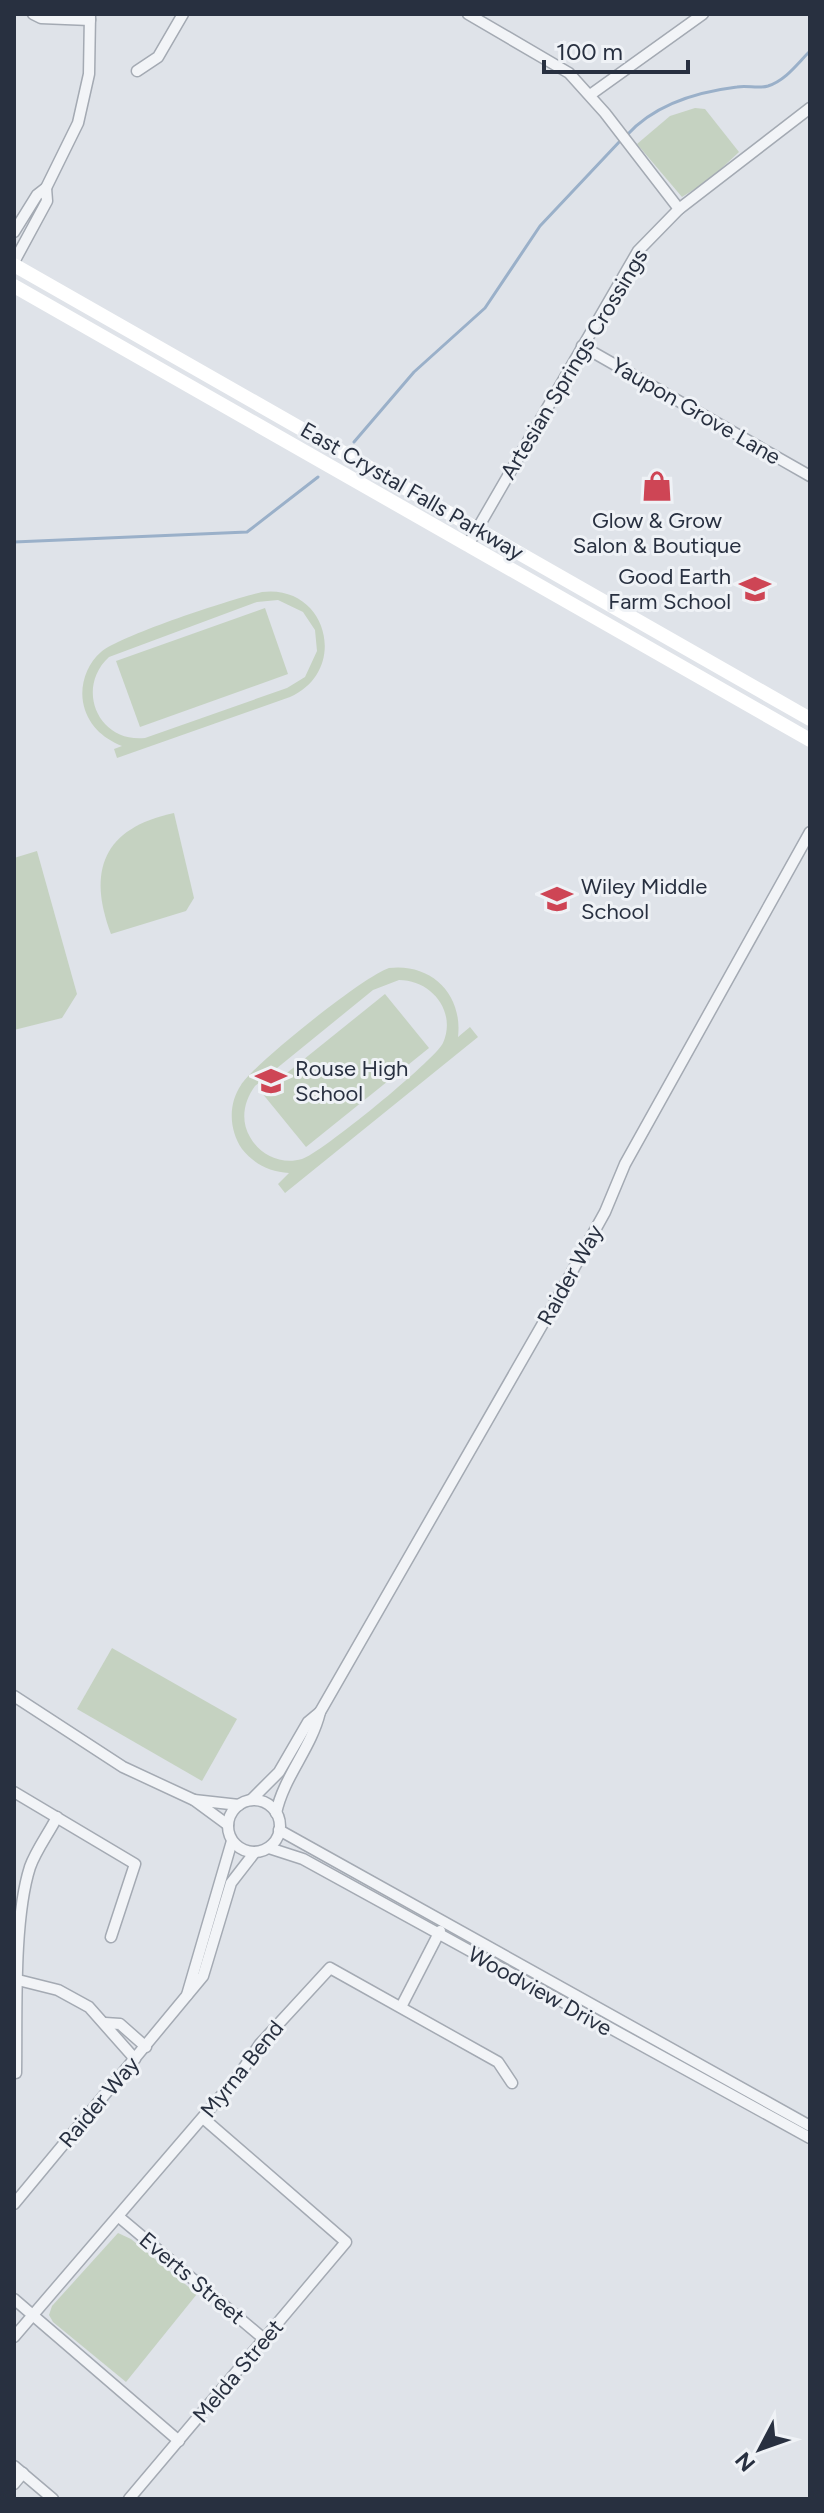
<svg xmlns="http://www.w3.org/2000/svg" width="824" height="2513" viewBox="0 0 824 2513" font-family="Figtree,sans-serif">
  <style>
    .green { fill: #c5d2c1; fill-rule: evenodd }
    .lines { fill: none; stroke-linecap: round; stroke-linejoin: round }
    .stream { stroke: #9ab0c9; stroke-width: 3 }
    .minor-casing { stroke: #a4aab3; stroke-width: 13 }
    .minor { stroke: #f2f4f7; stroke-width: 10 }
    .secondary { stroke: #fff; stroke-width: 14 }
    .labels { text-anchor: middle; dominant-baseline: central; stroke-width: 6; stroke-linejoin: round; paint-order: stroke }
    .street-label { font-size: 22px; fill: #283040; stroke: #eff2f6 }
    .poi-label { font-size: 22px; fill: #283040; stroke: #eff2f6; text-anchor: start }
  </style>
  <rect width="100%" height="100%" fill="#dfe3e9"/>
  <g class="green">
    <polygon points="695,108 705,109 739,152 709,180 682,197 637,144 670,116"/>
    <path d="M262,592C327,584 350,670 290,697L117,758L114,749L122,746C102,738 87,724 83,702C80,684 87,664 101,652C121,635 232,599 262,592ZM278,600L303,612L315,630L317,651L305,677L287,688L145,738C98,743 75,688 109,657L257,602Z"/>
    <polygon points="265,608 288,674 140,727 116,661"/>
    <path d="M174,813L194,898L186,911L111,934C87,871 103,828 174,813Z"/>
    <polygon points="37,851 77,994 62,1018 14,1030 14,858"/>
    <path d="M389,968C431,963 463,994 458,1037L470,1027L478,1037L285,1193L278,1184L289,1173C270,1172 254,1164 242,1149C229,1130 228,1104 241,1085C255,1063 364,976 389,968ZM399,980C431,980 457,1011 443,1043C435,1060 320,1154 302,1159C281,1165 260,1155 250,1137C240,1120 244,1101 255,1086L373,990Z"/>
    <polygon points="385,994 429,1048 306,1147 262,1093"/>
    <polygon points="112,1648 237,1719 202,1781 77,1709"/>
    <polygon points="118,2233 131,2239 197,2294 126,2382 53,2322 49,2315 52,2306"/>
  </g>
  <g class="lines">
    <g class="stream">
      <path d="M627,135C655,104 696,92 737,87C747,85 758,89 768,86C786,80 797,64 810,51"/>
      <polyline points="354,442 414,372 485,308 540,226 621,140"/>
      <polyline points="14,542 247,532 318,477"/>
    </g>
    <defs>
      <g id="minor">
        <polyline points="33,14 41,18 90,20"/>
        <polyline points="468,14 569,73 605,113 679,209"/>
        <polyline points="137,71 158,57 183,14"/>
        <polyline points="590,95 703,14"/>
        <polyline points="46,188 78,123 89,74 90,14"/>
        <polyline points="14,232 37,195 46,188 47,201 14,262"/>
        <polyline points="582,346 810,476"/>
        <polyline points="468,545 638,251 679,209 810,108"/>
        <polyline points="14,1696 123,1767 194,1800 228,1825"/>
        <polyline points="14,1792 135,1864 111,1937"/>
        <polyline points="194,1800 239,1805"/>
        <polyline points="251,1800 279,1772 308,1722 320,1712"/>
        <circle cx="254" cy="1826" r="26"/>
        <path d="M276,1813C284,1776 311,1749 320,1712L553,1306L605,1212L625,1164L810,832"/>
        <polyline points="279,1830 810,2126"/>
        <polyline points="269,1848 303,1859 810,2138"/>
        <polyline points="14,1979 58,1990 89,2007 135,2059"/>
        <polyline points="187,1995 232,1841"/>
        <polyline points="401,2007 440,1931"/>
        <polyline points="105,2023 120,2024 146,2047"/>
        <path d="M16,2073C17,2016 13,1920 30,1867C36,1850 49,1833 57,1817"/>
        <polyline points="14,2204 203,1976 231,1883 255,1852"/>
        <polyline points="119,2217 264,2339"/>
        <polyline points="14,2299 179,2441"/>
        <polyline points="14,2337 239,2075 260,2044 330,1968 498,2062 512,2083"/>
        <polyline points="14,2466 53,2499"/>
        <polyline points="14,2484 23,2473"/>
        <polyline points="129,2499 346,2242 203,2118"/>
      </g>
    </defs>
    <use href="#minor" class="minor-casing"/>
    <use href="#minor" class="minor"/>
    <g class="secondary">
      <polyline points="14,265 810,719"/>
      <polyline points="14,286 810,740"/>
    </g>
  </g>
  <defs>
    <symbol id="shop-bare" viewBox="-9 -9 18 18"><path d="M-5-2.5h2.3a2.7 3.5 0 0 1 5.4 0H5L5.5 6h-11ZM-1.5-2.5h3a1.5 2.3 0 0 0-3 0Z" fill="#ce4555" stroke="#eff2f6" stroke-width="2.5" paint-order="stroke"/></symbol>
    <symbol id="school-bare" viewBox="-9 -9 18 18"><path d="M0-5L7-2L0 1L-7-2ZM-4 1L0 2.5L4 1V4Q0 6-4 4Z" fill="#ce4555" stroke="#eff2f6" stroke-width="2.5" paint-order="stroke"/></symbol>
  </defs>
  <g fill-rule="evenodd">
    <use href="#shop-bare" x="635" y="464" width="44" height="44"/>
    <use href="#school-bare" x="733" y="567" width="44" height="44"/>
    <use href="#school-bare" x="535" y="877" width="44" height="44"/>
    <use href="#school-bare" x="249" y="1059" width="44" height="44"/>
  </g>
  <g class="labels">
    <g class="street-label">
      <text transform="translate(574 364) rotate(-59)">Artesian Springs Crossings</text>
      <text transform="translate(696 411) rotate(30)">Yaupon Grove Lane</text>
      <text transform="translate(412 491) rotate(30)">East Crystal Falls Parkway</text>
      <text transform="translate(570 1275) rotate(-61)">Raider Way</text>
      <text transform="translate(540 1991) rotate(29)">Woodview Drive</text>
      <text transform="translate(242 2069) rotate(-51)">Myrna Bend</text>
      <text transform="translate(99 2102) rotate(-50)">Raider Way</text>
      <text transform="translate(192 2278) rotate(40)">Everts Street</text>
      <text transform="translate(238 2371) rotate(-50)">Melda Street</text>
    </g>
    <g class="poi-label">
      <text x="657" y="520" text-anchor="middle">Glow &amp; Grow<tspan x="657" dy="25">Salon &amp; Boutique</tspan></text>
      <text x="731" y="576" text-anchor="end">Good Earth<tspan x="731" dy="25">Farm School</tspan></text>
      <text x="581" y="886">Wiley Middle<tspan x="581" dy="25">School</tspan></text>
      <text x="295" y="1068">Rouse High<tspan x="295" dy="25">School</tspan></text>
    </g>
  </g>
  <rect width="824" height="2513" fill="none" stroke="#283040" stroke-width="32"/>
  <g transform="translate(760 2449) rotate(229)" stroke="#eff2f6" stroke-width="6" paint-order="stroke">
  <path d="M0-6L14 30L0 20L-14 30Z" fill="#283040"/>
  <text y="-12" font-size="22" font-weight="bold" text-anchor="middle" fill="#283040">N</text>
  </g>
  <path d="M544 60v12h144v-12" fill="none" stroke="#283040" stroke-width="4"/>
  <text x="556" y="60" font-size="24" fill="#283040" stroke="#eff2f6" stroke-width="6" paint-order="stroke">100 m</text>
</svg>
